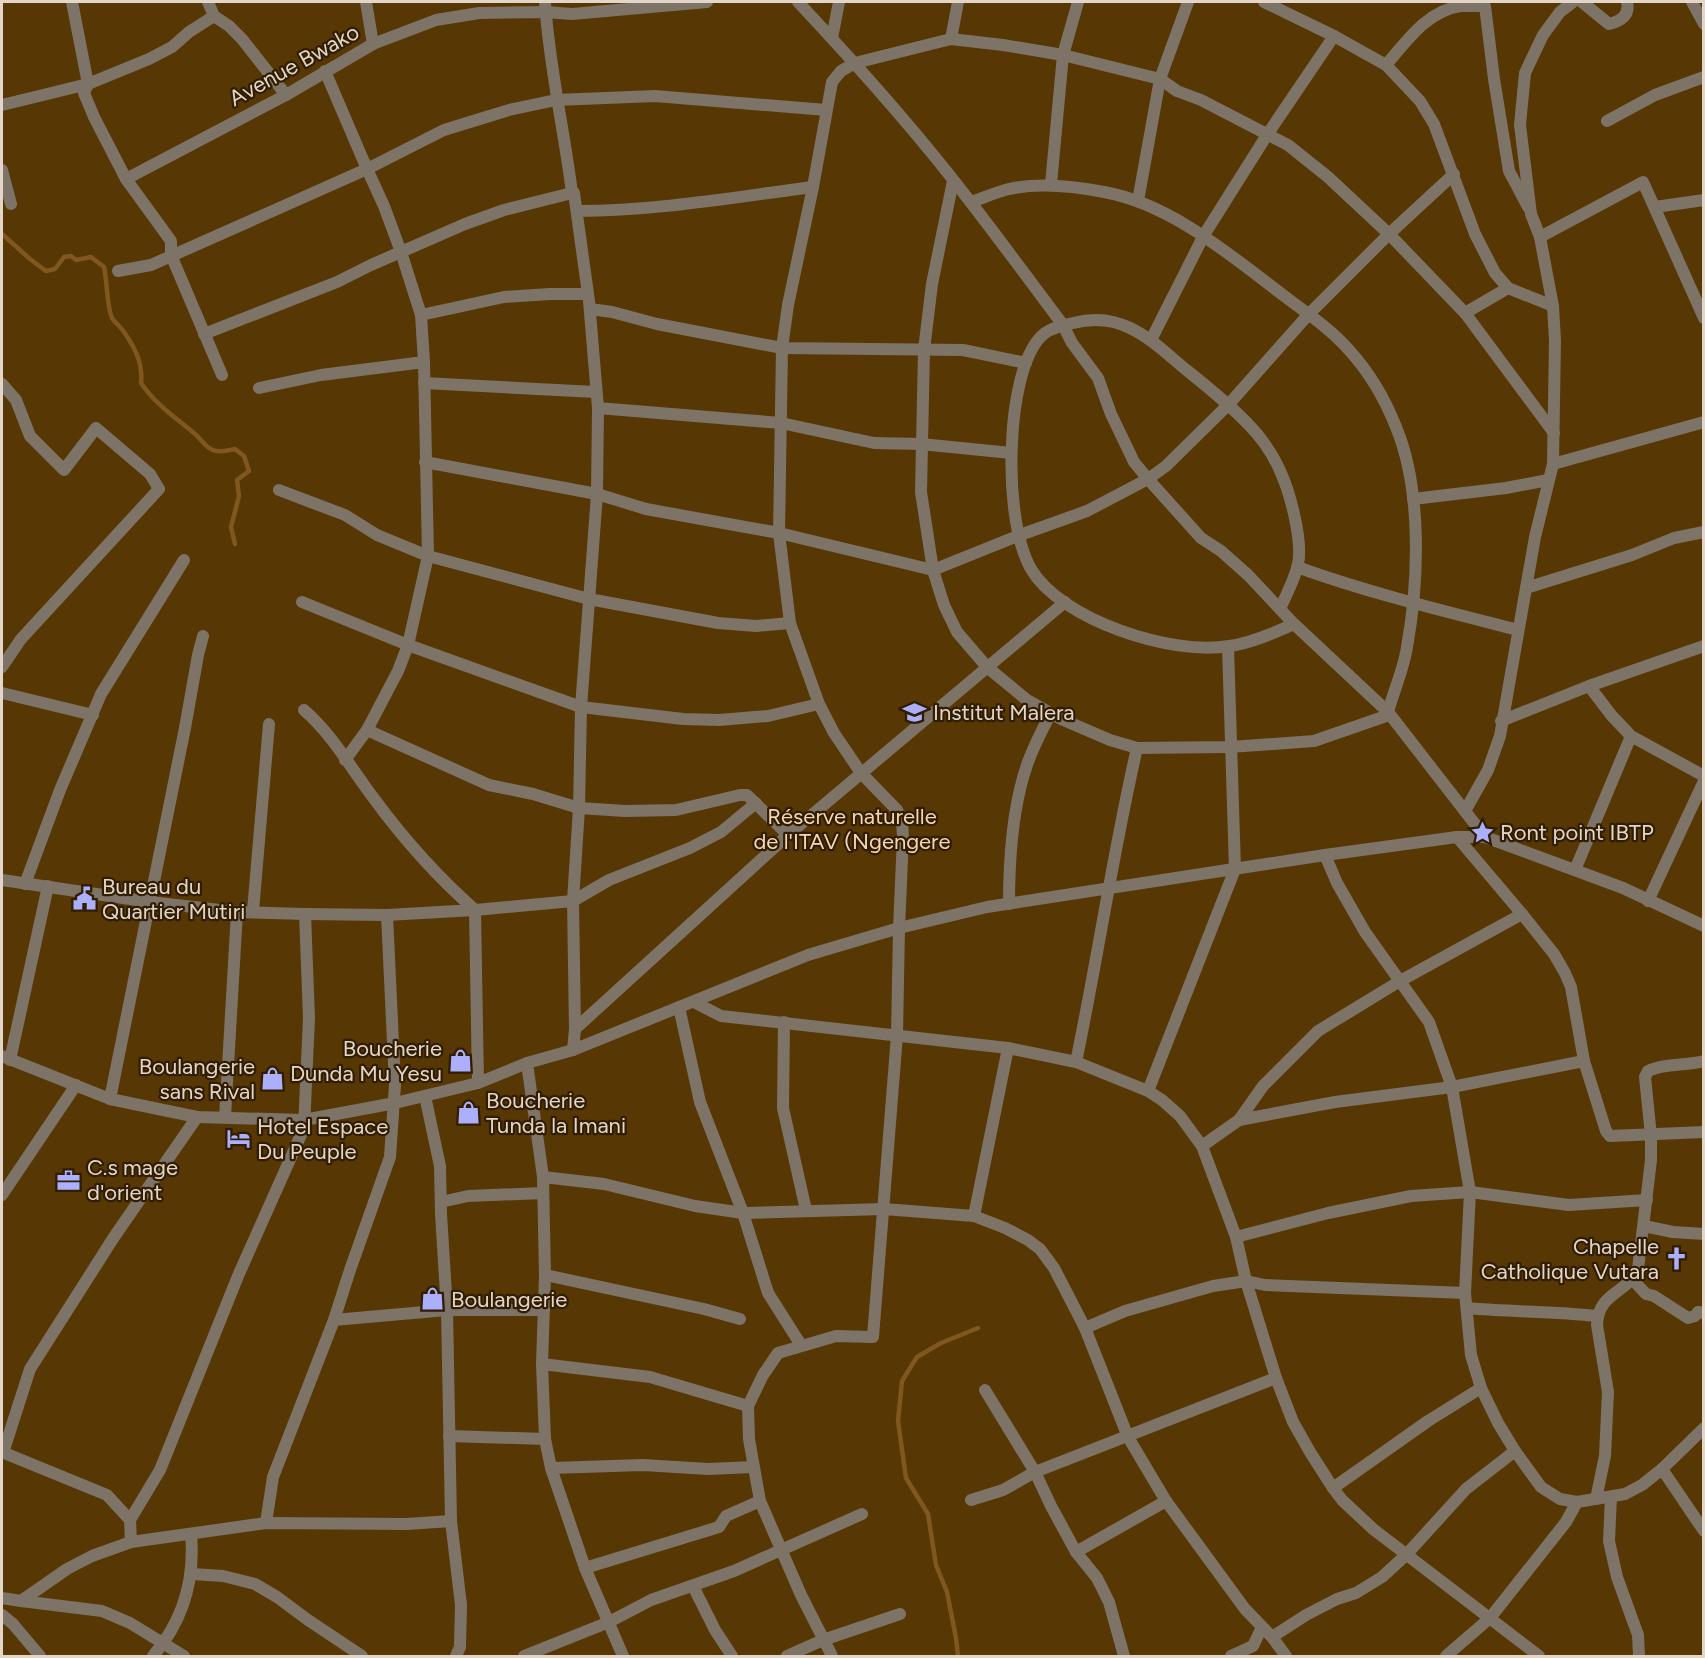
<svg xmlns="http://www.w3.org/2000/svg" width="1705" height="1658" viewBox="0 0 1705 1658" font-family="Figtree,sans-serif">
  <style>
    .green { fill: #573703 }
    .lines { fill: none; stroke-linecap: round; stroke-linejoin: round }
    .stream { stroke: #80571e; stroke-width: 4.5 }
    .minor { stroke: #7d7367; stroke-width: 12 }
    .tertiary { stroke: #7d7367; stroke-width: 12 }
    .labels { text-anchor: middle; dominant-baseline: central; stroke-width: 4.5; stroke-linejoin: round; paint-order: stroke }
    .street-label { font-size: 22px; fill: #e3d6c8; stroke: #301d03 }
    .poi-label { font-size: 22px; fill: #e3d6c8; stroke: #301d03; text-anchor: start }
    .park-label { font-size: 22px; fill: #f4d6b3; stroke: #301d03 }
  </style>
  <rect width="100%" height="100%" fill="#3a270d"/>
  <rect class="green" x="2" y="2" width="1701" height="1654"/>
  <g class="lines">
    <g class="stream">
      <path d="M2,234L30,259L46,271L55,269L64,257L71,256L76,260L91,257L104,267C107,280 107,307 112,318C115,323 121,327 124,332C135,348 143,363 141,383C155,404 176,418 195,434C202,440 207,450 217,451C222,452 230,450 235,449L244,456L249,471L237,480L239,496L231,527L235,544"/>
      <polyline points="958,1656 956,1638 947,1592 936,1565 928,1514 906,1478 898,1421 902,1381 917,1357 941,1343 978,1328"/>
    </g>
    <g class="minor">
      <polyline points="72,2 88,84 84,93 94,117 126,179 171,241 171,255 222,375"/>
      <polyline points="208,2 214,16 229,26 242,39 286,95"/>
      <polyline points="366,2 373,44"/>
      <path d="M545,2C549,66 564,129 572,193H574L589,301L598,408L597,494L581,707L579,808L573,901L575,1029L573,1050"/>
      <path d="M798,2C859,67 918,133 972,204C1003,244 1033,285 1063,325L1072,343L1098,378L1111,414L1124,441L1134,462L1148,479L1201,538L1221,551L1248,575L1294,624L1388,712L1485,837"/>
      <polyline points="1264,2 1334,36 1386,65 1420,101 1434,124 1475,234 1495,273 1508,288 1553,306"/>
      <path d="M1582,2L1609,24C1621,21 1630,15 1627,2"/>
      <polyline points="1692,2 1704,24"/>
      <polyline points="832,38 839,2"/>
      <polyline points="951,39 958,2"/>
      <path d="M1386,65C1406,42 1427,11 1460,6C1468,6 1477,6 1485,6L1494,79L1509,171L1528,207"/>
      <polyline points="325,71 367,169 384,206 401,252 421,315 424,362 428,556 408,645 398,671 367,730 345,760"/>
      <polyline points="2,105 88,84 149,59 172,47 189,32 214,16"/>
      <polyline points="1607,121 1655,95 1704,77"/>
      <polyline points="2,170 11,204"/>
      <polyline points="126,179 286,95 373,44 436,20 479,13 546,12 572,14 707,2"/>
      <polyline points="953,181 932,284 924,350 921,492 933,570 944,605 957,632 987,667 1027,700 1061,719 1110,740 1137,748 1230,747 1314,741 1389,715"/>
      <polyline points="1051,184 1063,55 1078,2"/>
      <polyline points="1138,201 1160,79 1188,2"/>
      <path d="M971,202C983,198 996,192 1009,189C1040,182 1073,186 1104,192C1171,204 1230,255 1283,295C1305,312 1331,329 1349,350C1369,372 1385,399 1396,427C1422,490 1419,580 1407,647C1404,668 1394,690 1388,712"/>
      <polyline points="1655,207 1704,200"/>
      <path d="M577,211C656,211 735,197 813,187"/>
      <polyline points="1540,237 1643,182 1704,318"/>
      <polyline points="118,271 151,265 367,169 444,130 509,110 556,100 655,96 826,110"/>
      <polyline points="590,309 612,312 657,324 782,348 963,350 1026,363"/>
      <polyline points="1465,313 1508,288"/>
      <polyline points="421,315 504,297 550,294 588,294"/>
      <polyline points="204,334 337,282 371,265 465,224 504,210 572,193"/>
      <polyline points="1151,340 1204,235 1267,135 1334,36"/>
      <polyline points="424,383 596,392"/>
      <polyline points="2,384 16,400 30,436 64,470 96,428 150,474 159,489 21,639 2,667"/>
      <polyline points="259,388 321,375 424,362"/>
      <polyline points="598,408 781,423 874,443 921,444 1011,453"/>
      <polyline points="425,462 597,494 646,509 779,533 933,570 1020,535 1087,511 1148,479 1166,466 1229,404 1308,315 1389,234 1454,174"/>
      <polyline points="1553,464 1704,422"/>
      <polyline points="279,490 345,515 377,535 428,556 589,599 718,623 756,626 790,623"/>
      <polyline points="1413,499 1506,488 1548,480"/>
      <path d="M1297,567C1369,593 1444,611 1518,630"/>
      <polyline points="1526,588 1632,555 1674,538 1704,532"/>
      <polyline points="302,602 408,645 581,707 683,719 719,720 768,716 819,704"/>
      <path d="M1280,609C1286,595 1295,579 1298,564C1303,541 1290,493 1281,473C1274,456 1261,437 1248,424C1230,405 1210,389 1189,372C1170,357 1153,339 1130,328C1112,319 1092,318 1073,323C1064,325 1053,327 1045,333C1020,352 1013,414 1012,443C1010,479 1013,537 1031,569C1061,620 1172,656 1229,646C1251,643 1274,633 1294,624"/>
      <polyline points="1589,686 1612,716 1631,736 1704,776"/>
      <polyline points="2,693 93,715"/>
      <path d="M304,710C333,735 352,770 375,800C403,838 440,879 475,910L478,1083"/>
      <polyline points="1501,721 1589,686 1704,646"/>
      <polyline points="367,730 489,785 533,794 579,808 625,811 676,810 740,795 747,795 788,835"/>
      <polyline points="1465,811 1488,770 1500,736 1535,537 1553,464 1555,340 1553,306 1540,237 1531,214 1520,125 1525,73 1543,35 1560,12 1573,2"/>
      <polyline points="1457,837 1522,914 1554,954 1565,973 1571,987 1584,1061 1606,1131 1610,1136 1704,1132"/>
      <polyline points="1325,855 1337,883 1365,932 1429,1022 1452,1087 1470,1192 1465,1293 1471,1355 1481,1388 1498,1423 1515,1451 1541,1487 1560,1499 1577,1502 1625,1494 1642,1485 1662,1469 1704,1428"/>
      <polyline points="1575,870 1631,736"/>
      <polyline points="2,880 150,902 237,912 305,914 387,915 475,910 573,901 609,880 690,848 721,832 756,803"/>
      <polyline points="25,884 60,790 101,694 184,560"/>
      <polyline points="1648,901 1704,781"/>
      <path d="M1009,904C1009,858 1012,808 1027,765C1033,747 1042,730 1051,713"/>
      <polyline points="253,911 269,724"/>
      <polyline points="679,1007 700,1102 743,1213 768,1293 801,1345"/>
      <polyline points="784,1022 783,1108 806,1210"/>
      <polyline points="575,1029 788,835 1065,602"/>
      <polyline points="10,1060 48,886"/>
      <path d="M1076,1062C1098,957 1113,852 1137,748"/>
      <polyline points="1148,1091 1235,869 1228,647"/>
      <polyline points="110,1099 185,728 198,655 203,636"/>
      <polyline points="225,1117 237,912"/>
      <polyline points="1239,1120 1335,1102 1452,1087 1584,1061"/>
      <polyline points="1202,1146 1239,1120 1263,1086 1318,1031 1400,981 1522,914"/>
      <polyline points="543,1177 604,1184 695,1206 743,1213 884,1209 974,1216 1005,1228 1028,1240 1040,1249 1054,1268 1085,1328 1128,1437 1166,1501 1245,1609 1272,1637 1286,1656"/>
      <polyline points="2,1195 76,1085"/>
      <polyline points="441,1202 468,1196 543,1193"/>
      <polyline points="974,1216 1008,1048"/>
      <polyline points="1644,1226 1673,1232 1704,1234"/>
      <polyline points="1236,1237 1328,1213 1411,1196 1470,1192 1569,1205 1647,1200"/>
      <polyline points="545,1275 704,1309 740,1319"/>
      <polyline points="1633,1280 1646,1294 1654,1296 1688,1318 1695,1316 1698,1312 1704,1313"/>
      <path d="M1467,1308C1510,1312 1554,1311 1597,1316"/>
      <polyline points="334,1320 447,1310 544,1310"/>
      <polyline points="1085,1328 1125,1311 1213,1286 1246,1281 1265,1285 1465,1293"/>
      <polyline points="542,1364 650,1377 748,1406"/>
      <polyline points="985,1390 1035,1472 1051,1506 1076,1552 1097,1578 1109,1602 1124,1656"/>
      <polyline points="449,1436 545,1439"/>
      <polyline points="2,1452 107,1495 130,1520"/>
      <polyline points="3,1453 30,1369 114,1237 197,1117"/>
      <polyline points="551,1468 643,1465 708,1469 753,1467"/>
      <polyline points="1662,1469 1704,1531"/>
      <polyline points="1333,1488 1428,1421 1481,1388"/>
      <polyline points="1611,1497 1609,1541 1617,1577 1638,1635 1639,1656"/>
      <path d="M1596,1499L1605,1456L1608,1392L1597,1325C1598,1292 1627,1294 1638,1269L1651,1160V1136L1645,1077L1648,1071C1664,1063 1686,1066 1704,1061"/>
      <polyline points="971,1500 1003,1490 1035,1472 1276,1378"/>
      <polyline points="266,1523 273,1477 334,1320 350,1270 390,1157 395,1085 387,915"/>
      <polyline points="131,1542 130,1520 160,1470 238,1276 304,1128 309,1018 305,914"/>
      <polyline points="1076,1552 1166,1501"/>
      <polyline points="585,1568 719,1527 726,1516 760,1501"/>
      <polyline points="192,1574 223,1576 255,1584 277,1597 308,1620 362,1656"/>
      <polyline points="693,1586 715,1630 732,1656"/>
      <polyline points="2,1598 21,1601 67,1569 92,1556 131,1542 266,1523 407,1524 451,1521"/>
      <polyline points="21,1601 102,1611 130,1623 184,1656"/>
      <polyline points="2,1615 13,1624 40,1656"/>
      <polyline points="1272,1637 1306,1615 1337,1599 1356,1593 1382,1577 1406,1555 1466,1489 1515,1451"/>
      <path d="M153,1656C183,1621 195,1579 191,1534"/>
      <polyline points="524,1656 609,1622 651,1600 734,1571 862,1514"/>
      <polyline points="787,1656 823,1640 900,1614"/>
      <polyline points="832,1656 801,1595 760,1501 749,1439 748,1406 763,1375 778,1353 836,1336 873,1337 897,1035 899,928 903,837 902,821 897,810 861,773 834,733 819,704 790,623 779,533 782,348 788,305 813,187 832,82 841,71 855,63 951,39 1003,45 1063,55 1160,79 1177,91 1201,100 1288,145 1328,177 1389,234 1465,313 1554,433"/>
      <polyline points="1231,1656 1253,1646 1262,1627"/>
      <polyline points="1446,1656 1490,1618 1566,1522 1577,1502"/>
    </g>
    <g class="tertiary">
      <polyline points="694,1002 721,1016 1008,1048 1076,1062 1148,1091 1162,1100 1180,1116 1202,1146 1236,1237 1246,1281 1276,1378 1293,1422 1310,1452 1333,1488 1342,1500 1373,1529 1539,1656"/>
      <polyline points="2,1056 110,1099 197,1117 304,1120 395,1103 478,1083 527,1063 573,1050 808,955 899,928 987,907 1325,855 1457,837 1485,837 1623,888 1704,926"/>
      <polyline points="527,1063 543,1177 545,1275 542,1364 545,1439 551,1468 585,1568 623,1656"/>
      <polyline points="425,1096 440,1166 441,1214 447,1310 451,1521 461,1605 460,1647 456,1656"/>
    </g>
  </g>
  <defs>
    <symbol id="school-bare" viewBox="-9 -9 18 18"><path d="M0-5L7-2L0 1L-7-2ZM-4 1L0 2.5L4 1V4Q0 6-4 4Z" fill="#acaffb" stroke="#301d03" stroke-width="2.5" paint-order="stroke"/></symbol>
    <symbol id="sight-bare" viewBox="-9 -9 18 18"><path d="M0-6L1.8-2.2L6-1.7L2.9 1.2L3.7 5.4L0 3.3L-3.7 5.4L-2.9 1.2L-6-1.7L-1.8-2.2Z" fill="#acaffb" stroke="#301d03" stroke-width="2.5" paint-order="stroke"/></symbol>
    <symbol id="civic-bare" viewBox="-9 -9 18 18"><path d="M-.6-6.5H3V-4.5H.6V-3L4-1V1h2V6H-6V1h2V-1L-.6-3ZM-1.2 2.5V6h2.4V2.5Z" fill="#acaffb" stroke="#301d03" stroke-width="2.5" paint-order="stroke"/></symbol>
    <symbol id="shop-bare" viewBox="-9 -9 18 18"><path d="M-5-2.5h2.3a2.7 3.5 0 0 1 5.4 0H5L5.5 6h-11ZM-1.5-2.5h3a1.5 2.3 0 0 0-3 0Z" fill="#acaffb" stroke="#301d03" stroke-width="2.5" paint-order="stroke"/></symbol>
    <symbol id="hotel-bare" viewBox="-9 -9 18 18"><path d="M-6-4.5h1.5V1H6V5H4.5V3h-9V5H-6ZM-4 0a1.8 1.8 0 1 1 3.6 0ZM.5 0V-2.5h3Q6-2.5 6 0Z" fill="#acaffb" stroke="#301d03" stroke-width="2.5" paint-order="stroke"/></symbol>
    <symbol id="office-bare" viewBox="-9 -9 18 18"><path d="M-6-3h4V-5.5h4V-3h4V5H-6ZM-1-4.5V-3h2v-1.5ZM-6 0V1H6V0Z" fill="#acaffb" stroke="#301d03" stroke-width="2.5" paint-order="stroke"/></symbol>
    <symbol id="church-bare" viewBox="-9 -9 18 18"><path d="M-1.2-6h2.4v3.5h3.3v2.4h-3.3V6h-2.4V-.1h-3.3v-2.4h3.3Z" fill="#acaffb" stroke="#301d03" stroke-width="2.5" paint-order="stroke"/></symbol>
  </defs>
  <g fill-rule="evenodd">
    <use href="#school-bare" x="898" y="696" width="33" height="33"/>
    <use href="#sight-bare" x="1466" y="816" width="33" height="33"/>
    <use href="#civic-bare" x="68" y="882" width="33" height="33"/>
    <use href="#shop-bare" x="444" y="1044" width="33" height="33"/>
    <use href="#shop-bare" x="256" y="1062" width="33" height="33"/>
    <use href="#shop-bare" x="452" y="1096" width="33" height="33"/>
    <use href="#hotel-bare" x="222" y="1122" width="33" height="33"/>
    <use href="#office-bare" x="52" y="1164" width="33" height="33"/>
    <use href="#church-bare" x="1660" y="1242" width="33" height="33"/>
    <use href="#shop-bare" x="416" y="1282" width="33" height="33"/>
  </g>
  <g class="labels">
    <g class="street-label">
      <text transform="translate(294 65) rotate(-29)">Avenue Bwako</text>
    </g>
    <g class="poi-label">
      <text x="933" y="712">Institut Malera</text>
      <text x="1500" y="832">Ront point IBTP</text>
      <text x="102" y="886">Bureau du<tspan x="102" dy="25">Quartier Mutiri</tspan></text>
      <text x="442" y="1048" text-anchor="end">Boucherie<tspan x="442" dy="25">Dunda Mu Yesu</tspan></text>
      <text x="255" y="1066" text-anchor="end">Boulangerie<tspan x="255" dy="25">sans Rival</tspan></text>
      <text x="486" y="1100">Boucherie<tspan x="486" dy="25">Tunda la Imani</tspan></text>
      <text x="257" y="1126">Hotel Espace<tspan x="257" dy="25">Du Peuple</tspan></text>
      <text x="87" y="1167">C.s mage<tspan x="87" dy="25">d'orient</tspan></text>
      <text x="1659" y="1246" text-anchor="end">Chapelle<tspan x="1659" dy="25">Catholique Vutara</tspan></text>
      <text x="451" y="1299">Boulangerie</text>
    </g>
    <g class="park-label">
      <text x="852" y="816">Réserve naturelle<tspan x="852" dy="25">de l'ITAV (Ngengere</tspan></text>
    </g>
  </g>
  <rect width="1705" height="1658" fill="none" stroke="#e3d6c8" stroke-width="6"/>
</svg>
